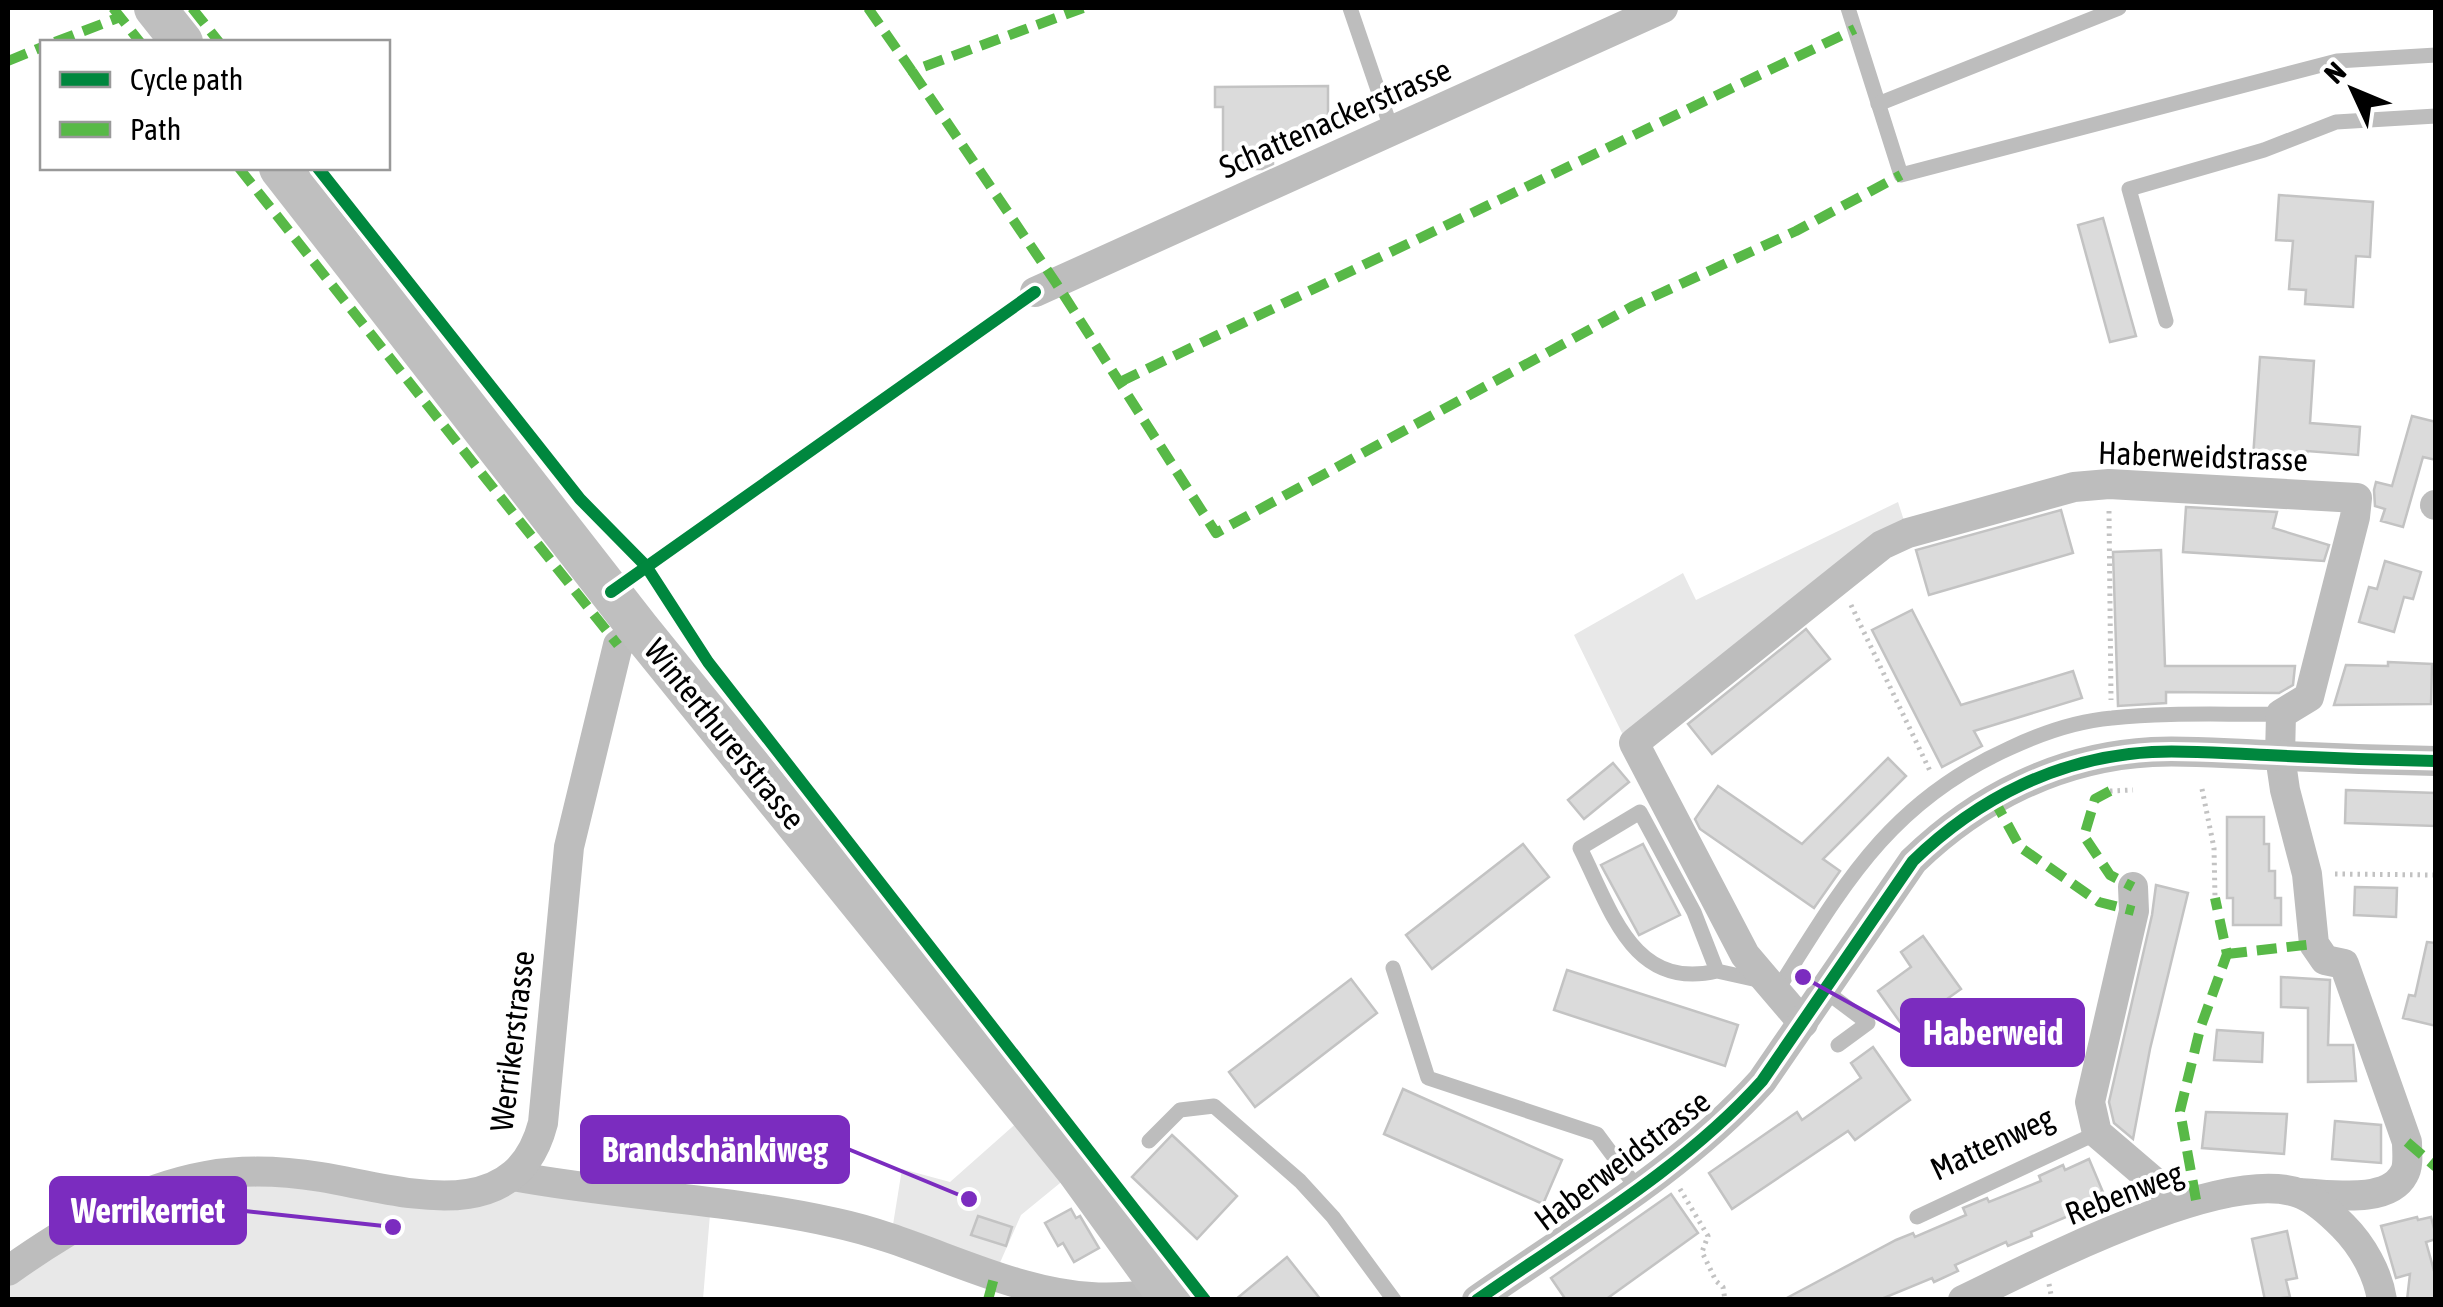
<svg xmlns="http://www.w3.org/2000/svg" width="2443" height="1307" viewBox="0 0 2443 1307" font-family="'Asap Condensed',sans-serif">
  <style>
    .green { fill: #e8e8e8 }
    .building { fill: #dbdbdb; stroke: #c3c3c3; stroke-width: 2.5 }
    .lines { fill: none; stroke-linecap: round; stroke-linejoin: round }
    .path { stroke: #c2c2c2; stroke-width: 5; stroke-dasharray: 2.5 5; stroke-linecap: butt }
    .service { stroke: #bdbdbd; stroke-width: 15 }
    .minor { stroke: #bdbdbd; stroke-width: 30 }
    .secondary { stroke: #bfbfbf; stroke-width: 42 }
    .quiet { stroke: #58b947; stroke-width: 10; stroke-dasharray: 20 10; stroke-linecap: butt }
    .cycleway-casing { stroke: #fff; stroke-width: 19 }
    .cycleway { stroke: #00873e; stroke-width: 12 }
    .labels { text-anchor: middle; dominant-baseline: central; stroke-width: 8; stroke-linejoin: round; paint-order: stroke }
    .street-label { font-size: 32px; fill: #000; stroke: #fff }
    .leader { fill: none; stroke: #7b2cbf; stroke-width: 4 }
    .callout-dot { fill: #7b2cbf; stroke: #fff; stroke-width: 4 }
    .callout { fill: #7b2cbf; stroke: #7b2cbf; stroke-width: 4 }
    .callout-label { font-size: 35px; text-anchor: middle; font-weight: bold; fill: #fff }
  </style>
  <rect width="100%" height="100%" fill="#fff"/>
  <g class="green">
    <polygon points="1898,502 1908,533 1731,665 1622,733 1574,635 1683,573 1696,600"/>
    <polygon points="1028,1113 1076,1170 1021,1215 995,1274 891,1237 902,1169 950,1182"/>
    <polygon points="168,1185 493,1188 711,1202 703,1299 8,1300 8,1271"/>
  </g>
  <g class="building">
    <polygon points="1328,86 1328,133 1273,133 1273,164 1262,169 1223,169 1223,107 1215,107 1215,87"/>
    <polygon points="2279,195 2373,202 2370,257 2356,256 2353,307 2305,304 2306,290 2289,289 2293,241 2276,240"/>
    <polygon points="2103,218 2136,336 2110,342 2078,225"/>
    <polygon points="2260,357 2314,361 2310,423 2360,427 2358,455 2307,451 2307,462 2253,458"/>
    <polygon points="2412,416 2436,422 2436,460 2423,457 2403,527 2381,521 2385,509 2375,506 2374,490 2376,482 2392,486"/>
    <polygon points="2186,507 2277,512 2273,528 2329,545 2324,561 2183,552"/>
    <polygon points="2061,510 2073,553 1929,595 1916,550"/>
    <polygon points="2161,550 2165,666 2295,666 2293,685 2279,693 2166,692 2166,703 2118,706 2113,552"/>
    <polygon points="2385,561 2421,572 2413,599 2404,597 2394,632 2359,622 2369,587 2377,589"/>
    <polygon points="1912,610 1961,705 2073,671 2082,698 1974,731 1982,746 1942,767 1872,630"/>
    <polygon points="1806,629 1830,659 1712,754 1688,724"/>
    <polygon points="2388,662 2432,664 2431,704 2334,705 2346,665 2388,666"/>
    <polygon points="1888,758 1906,776 1823,859 1840,871 1814,908 1700,829 1695,819 1718,786 1802,844"/>
    <polygon points="1613,763 1629,782 1584,819 1568,800"/>
    <polygon points="2346,790 2436,793 2436,826 2345,823"/>
    <polygon points="2227,817 2264,817 2264,844 2269,844 2269,871 2275,871 2275,898 2281,898 2281,925 2233,925 2233,898 2227,898"/>
    <polygon points="1523,844 1549,877 1432,969 1406,935"/>
    <polygon points="1643,844 1680,915 1639,935 1601,865"/>
    <polygon points="2156,885 2188,893 2150,1049 2133,1139 2114,1123 2109,1102 2152,915"/>
    <polygon points="2355,887 2397,888 2396,917 2354,915"/>
    <polygon points="1923,936 1961,989 1905,1029 1878,991 1911,967 1901,952"/>
    <polygon points="2427,942 2436,943 2436,1026 2403,1018 2409,995 2415,996"/>
    <polygon points="1567,970 1738,1025 1725,1066 1554,1010"/>
    <polygon points="2281,977 2330,980 2328,1045 2353,1045 2356,1081 2308,1082 2308,1008 2281,1007"/>
    <polygon points="1351,979 1377,1013 1255,1107 1229,1072"/>
    <polygon points="2217,1030 2263,1033 2262,1062 2214,1060"/>
    <polygon points="1873,1047 1910,1100 1855,1140 1848,1131 1732,1209 1709,1173 1797,1112 1802,1120 1861,1078 1851,1063"/>
    <polygon points="1403,1089 1562,1160 1543,1204 1384,1134"/>
    <polygon points="2206,1112 2287,1114 2284,1154 2202,1148"/>
    <polygon points="2335,1121 2381,1125 2381,1163 2332,1159"/>
    <polygon points="1172,1135 1237,1196 1197,1239 1132,1177"/>
    <polygon points="2089,1159 2108,1204 2083,1214 2082,1210 2031,1232 2032,1236 2008,1246 2006,1242 1955,1265 1958,1271 1934,1282 1932,1278 1879,1300 1783,1300 1896,1240 1913,1233 1915,1237 1966,1215 1963,1208 1987,1198 1989,1202 2041,1181 2039,1176 2063,1165 2065,1170"/>
    <polygon points="1671,1194 1698,1233 1605,1300 1566,1300 1551,1278"/>
    <polygon points="1071,1209 1076,1218 1080,1216 1099,1248 1074,1262 1063,1243 1058,1246 1045,1223"/>
    <polygon points="978,1216 1012,1227 1006,1246 971,1235"/>
    <polygon points="2417,1217 2418,1220 2431,1217 2436,1236 2436,1239 2426,1242 2436,1278 2436,1300 2407,1300 2410,1274 2396,1278 2381,1226"/>
    <polygon points="2287,1231 2297,1278 2286,1280 2290,1297 2265,1300 2252,1239"/>
    <polygon points="1287,1257 1321,1300 1235,1300"/>
  </g>
  <g class="lines">
    <g class="path">
      <polyline points="2109,511 2111,700"/>
      <polyline points="1851,605 1930,771"/>
      <polyline points="2202,789 2214,848 2215,898"/>
      <polyline points="2110,791 2133,790"/>
      <polyline points="2335,874 2436,875"/>
      <polyline points="1680,1189 1708,1236 1702,1252 1716,1281 1723,1287 1725,1300"/>
      <polyline points="2049,1284 2052,1300"/>
    </g>
    <g class="service">
      <polyline points="1350,8 1392,131"/>
      <polyline points="1848,8 1901,175 2337,61 2436,55"/>
      <polyline points="1878,104 2119,8"/>
      <polyline points="2166,321 2129,189 2264,150 2336,122 2436,116"/>
      <polyline points="1393,968 1428,1078 1597,1134 1637,1188"/>
      <path d="M1717,971C1632,991 1611,909 1580,848L1640,812L1694,912L1717,971L1762,981"/>
      <polyline points="1824,990 1868,1023 1838,1045"/>
      <path d="M1776,992C1843,886 1889,802 2010,748C2042,733 2076,721 2112,718C2168,712 2225,715 2281,714"/>
      <polyline points="1149,1141 1180,1110 1214,1106 1300,1181 1333,1217 1394,1300"/>
      <polyline points="1917,1217 2097,1133"/>
    </g>
    <g class="minor">
      <polyline points="1035,292 1663,8"/>
      <polyline points="2435,505 2436,505"/>
      <polyline points="2133,887 2134,911 2090,1102 2097,1133 2180,1204"/>
      <path d="M1803,1023L1745,955L1634,743L1882,545L1908,533L2074,487L2109,484L2357,498L2355,517L2309,697L2281,714L2280,756L2285,790L2307,874L2314,944L2325,960L2344,964L2407,1142C2407,1152 2409,1166 2404,1174C2388,1205 2329,1194 2300,1193"/>
      <path d="M513,1176C620,1196 730,1199 836,1223C921,1241 1005,1292 1091,1297C1116,1299 1142,1296 1167,1294"/>
      <path d="M8,1271C67,1229 134,1189 206,1176C244,1169 283,1171 321,1177C400,1190 515,1231 543,1123L569,847L618,645L639,629"/>
      <path d="M1477,1300C1574,1232 1683,1169 1762,1081L1913,861C1978,798 2059,757 2152,752C2189,750 2229,754 2267,755C2323,758 2379,760 2436,761"/>
      <path d="M1963,1300C2034,1266 2228,1164 2301,1194C2316,1200 2332,1215 2343,1226C2362,1245 2378,1273 2382,1300"/>
    </g>
    <g class="secondary">
      <polyline points="155,8 182,42"/>
      <polyline points="280,168 639,629 1077,1170 1171,1300"/>
    </g>
    <g class="quiet">
      <polyline points="113,8 140,42"/>
      <polyline points="192,8 219,42"/>
      <polyline points="868,8 912,71 1083,8"/>
      <polyline points="55,42 120,17"/>
      <polyline points="8,61 42,47"/>
      <polyline points="912,71 1056,283 1216,533 1633,306 1796,231 1901,175"/>
      <polyline points="239,168 618,645"/>
      <polyline points="1120,382 1855,29"/>
      <polyline points="2110,791 2095,799 2084,836 2110,875 2133,887"/>
      <polyline points="1993,798 2020,847 2099,902 2134,911"/>
      <polyline points="2227,954 2314,944"/>
      <polyline points="2407,1142 2436,1167"/>
      <polyline points="2196,1200 2180,1111 2200,1029 2227,954 2215,898"/>
      <polyline points="988,1300 995,1274"/>
    </g>
    <defs>
      <g id="cycleway">
        <polyline points="318,168 580,499 646,566 708,662 1205,1300"/>
        <polyline points="611,592 1035,292"/>
        <path d="M1477,1300C1574,1232 1683,1169 1762,1081L1913,861C1978,798 2059,757 2152,752C2189,750 2229,754 2267,755C2323,758 2379,760 2436,761"/>
      </g>
    </defs>
    <use href="#cycleway" class="cycleway-casing"/>
    <use href="#cycleway" class="cycleway"/>
  </g>
  <g class="labels">
    <g class="street-label">
      <text transform="translate(1335 118) rotate(-24)">Schattenackerstrasse</text>
      <text transform="translate(2203 456) rotate(2)">Haberweidstrasse</text>
      <text transform="translate(725 734) rotate(51)">Winterthurerstrasse</text>
      <text transform="translate(512 1041) rotate(-83)">Werrikerstrasse</text>
      <text transform="translate(1992 1143) rotate(-25)">Mattenweg</text>
      <text transform="translate(1622 1160) rotate(-37)">Haberweidstrasse</text>
      <text transform="translate(2124 1193) rotate(-21)">Rebenweg</text>
    </g>
  </g>
  <path class="leader" d="M1803 977L1902 1032M969 1199L848 1149M393 1227L245 1211"/>
  <g class="callout-dot">
    <circle cx="1803" cy="977" r="10"/>
    <circle cx="969" cy="1199" r="10"/>
    <circle cx="393" cy="1227" r="10"/>
  </g>
  <g class="callout">
    <rect x="1902" y="1000" width="181" height="65" rx="10"/>
    <rect x="582" y="1117" width="266" height="65" rx="10"/>
    <rect x="51" y="1178" width="194" height="65" rx="10"/>
  </g>
  <g class="callout-label">
    <text x="1993" y="1045">Haberweid</text>
    <text x="715" y="1162">Brandschänkiweg</text>
    <text x="148" y="1223">Werrikerriet</text>
  </g>
  <rect width="2443" height="1307" fill="none" stroke="#000000" stroke-width="20"/>
  <rect x="40" y="40" width="350" height="130" fill="#ffffff" stroke="#999999" stroke-width="2.5"/>
  <rect x="60" y="72" width="50" height="15" fill="#00873e" stroke="#999999" stroke-width="2.5"/>
  <text x="130" y="90" font-size="30" fill="#000000">Cycle path</text>
  <rect x="60" y="122" width="50" height="15" fill="#58b947" stroke="#999999" stroke-width="2.5"/>
  <text x="130" y="140" font-size="30" fill="#000000">Path</text>
  <g transform="translate(2353 90) rotate(314)" stroke="#ffffff" stroke-width="8" paint-order="stroke">
  <path d="M0-8L18 38L0 25L-18 38Z" fill="#000000"/>
  <text y="-15" font-size="28" font-weight="bold" text-anchor="middle" fill="#000000">N</text>
  </g>
</svg>
